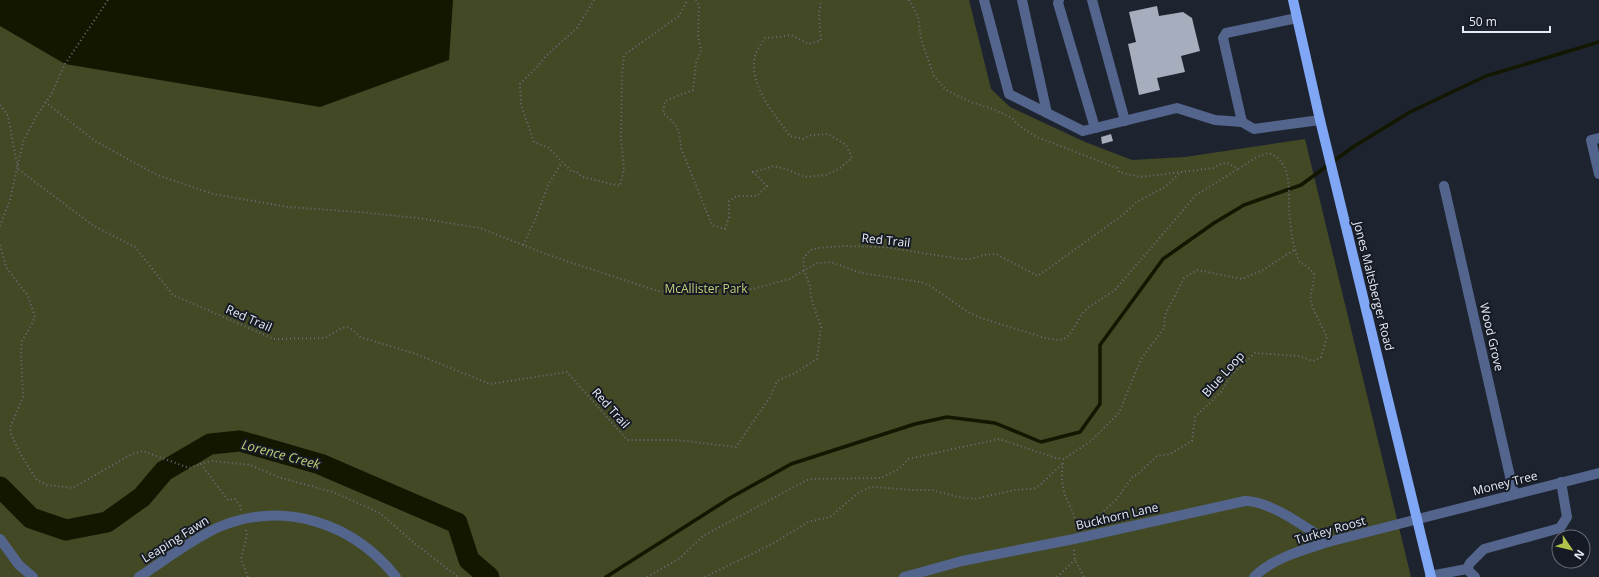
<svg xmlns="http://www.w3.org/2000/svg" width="1599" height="577" viewBox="0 0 1599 577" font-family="'Open Sans',sans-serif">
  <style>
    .green { fill: #434925 }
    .water { fill: #131700 }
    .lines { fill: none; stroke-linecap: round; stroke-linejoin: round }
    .stream { stroke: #131700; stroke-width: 3.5 }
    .river { stroke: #131700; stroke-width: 21 }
    .building { fill: #a6adbc }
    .path { stroke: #6a6f79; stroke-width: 2; stroke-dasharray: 1 3; stroke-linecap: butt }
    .minor { stroke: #53658c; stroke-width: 10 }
    .major { stroke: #80a6f6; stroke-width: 10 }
    .labels { text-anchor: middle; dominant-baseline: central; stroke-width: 4; stroke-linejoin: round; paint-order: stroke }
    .street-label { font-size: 12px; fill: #e6eaf2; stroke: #151a25 }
    .park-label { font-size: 12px; fill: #c3d177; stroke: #151a25 }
    .water-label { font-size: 13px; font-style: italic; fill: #c2d076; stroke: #151a25 }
  </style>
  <rect width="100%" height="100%" fill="#1e242f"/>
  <polygon class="green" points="0,0 969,0 991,89 1010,107 1085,142 1132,160 1185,157 1305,139 1411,577 0,577"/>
  <polygon class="water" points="0,0 453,0 449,60 320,107 65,64 0,26"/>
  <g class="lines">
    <polyline class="stream" points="606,577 730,498 791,464 915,424 947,417 995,423 1041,442 1080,432 1100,404 1100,345 1163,259 1214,223 1244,205 1301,185 1353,147 1410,112 1486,76 1599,42"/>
    <polyline class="river" points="0,487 31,518 66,530 107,522 142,497 164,471 210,444 240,441 320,464 457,523 469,560 489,577"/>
  </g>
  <g class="building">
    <polygon points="1157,6 1159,16 1183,12 1192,18 1200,51 1181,56 1185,72 1157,78 1160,90 1139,95 1128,44 1136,42 1129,12"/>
    <polygon points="1111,134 1113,141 1102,144 1101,137"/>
  </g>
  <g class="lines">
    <g class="path">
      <polyline points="594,0 577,28 546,56 539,65 520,84 521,105 534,142 549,148 572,172 576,171 582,177 620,186 624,169 621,139 622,75 624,55 679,16 686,3 687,0"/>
      <path d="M696,0L699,5L698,36L701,50L696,63L693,90L665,101L663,113C677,125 680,129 681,148L712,225L725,229L729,217V201L737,196H757L767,186L753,172L774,166L786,169L805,177L826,175L839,169L852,158L846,145L828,134L812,135L803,139L790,136C775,115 748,84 755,57C756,50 762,43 765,38L778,37L791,35L809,44L821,40L819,16L821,0"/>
      <path d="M909,0L918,16L921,39L934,76L946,90L973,103L993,109L1012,118L1019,126L1037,137L1117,168L1119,172L1141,177L1214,168C1225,160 1228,163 1238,169L1257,157L1268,153C1276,156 1280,159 1284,166C1290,178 1289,194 1289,206C1290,225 1292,246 1300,263L1304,264L1314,273C1314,280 1313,285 1311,292C1308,305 1322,325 1327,337L1321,357L1313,361L1299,356L1255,353L1231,375L1222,391L1195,417L1192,441L1170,454L1157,456L1137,475L1133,476L1116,500L1089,524"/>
      <polyline points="45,102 95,141 157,175 213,194 288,207 359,212 418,218 480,228 551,256 658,291 697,293 753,289 789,279 817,263 831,262 861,273 921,282 929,285 968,312 981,318 1045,338 1058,340 1064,339 1070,334 1082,314 1089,307 1115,290 1196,195 1238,169"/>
      <polyline points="0,105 8,116 18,169 94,226 135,247 173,295 274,339 325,338 342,328 347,327 353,330 360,337 416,354 490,384 567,372 627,440 677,440 736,447 770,397 777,381 795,373 817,359 821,327 811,298 810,286 804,270 803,259 810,250 818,248 845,246 884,247 961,259 970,259 984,255 996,254 1038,276 1124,214 1138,201 1165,187 1181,172"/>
      <polyline points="0,226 10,200 23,142 37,115 51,95 65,64 108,0"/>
      <polyline points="0,245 6,267 28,296 35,317 31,326 22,341 21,352 23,397 10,428 11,434 21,455 37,480 47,485 73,488 132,454 143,451 189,468 201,464"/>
      <polyline points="523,245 536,218 548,185 562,162"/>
      <path d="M1063,463C1061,473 1062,485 1065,495C1069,506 1077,516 1075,528"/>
      <polyline points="241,510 240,506 235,499 228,500 201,464 212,461 250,465 281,478 333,492 380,513 413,542 458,577"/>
      <polyline points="246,530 247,535 241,559 248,577"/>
      <polyline points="1074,550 1075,560 1084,577"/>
      <polyline points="647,577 680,558 703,536 809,479 881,478 899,469 908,459 999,439 1056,458 1064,459 1091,441 1119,413 1141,359 1164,328 1165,315 1184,278 1197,270 1242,279 1263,270 1294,250"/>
      <polyline points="705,577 772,544 808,522 830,517 857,494 868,488 875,487 911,490 932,490 958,497 974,499 1015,490 1033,489 1039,486 1063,463"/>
      <polyline points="1057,577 1075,560"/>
    </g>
    <g class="minor">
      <polyline points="984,0 1009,94 1083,131 1177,108 1215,120 1242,122 1254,129 1320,120"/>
      <polyline points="1022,0 1047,113"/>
      <polyline points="1059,0 1058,3 1095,128"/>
      <polyline points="1092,0 1125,121"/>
      <polyline points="1242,122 1223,38 1226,33 1297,18"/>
      <polyline points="1599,138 1591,140 1599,174"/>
      <polyline points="1444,186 1514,494"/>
      <polyline points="0,539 19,565 33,577"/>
      <polyline points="1430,576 1467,569"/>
      <path d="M139,577C164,561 192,539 219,527C284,500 353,523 396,577"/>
      <path d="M904,577L962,561L1074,539L1245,501C1269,500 1308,529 1328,542"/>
      <path d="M1254,577C1273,558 1303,550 1328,542L1599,473"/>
      <polyline points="1475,577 1467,569 1470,563 1484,549 1560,528 1567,517 1561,482"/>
    </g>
    <polyline class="major" points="1293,0 1320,120 1431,577"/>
  </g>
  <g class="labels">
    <g class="street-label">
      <text transform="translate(886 240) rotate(6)">Red Trail</text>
      <text transform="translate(1374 286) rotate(76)">Jones Maltsberger Road</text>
      <text transform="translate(249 318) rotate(24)">Red Trail</text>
      <text transform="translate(1492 337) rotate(77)">Wood Grove</text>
      <text transform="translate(1223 374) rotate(-48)">Blue Loop</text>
      <text transform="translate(611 408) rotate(48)">Red Trail</text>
      <text transform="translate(1505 483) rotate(-14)">Money Tree</text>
      <text transform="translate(1117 516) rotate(-13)">Buckhorn Lane</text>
      <text transform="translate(1330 530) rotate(-16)">Turkey Roost</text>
      <text transform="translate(175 539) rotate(-32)">Leaping Fawn</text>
    </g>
    <g class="park-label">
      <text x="706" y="288">McAllister Park</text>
    </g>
    <g class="water-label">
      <text transform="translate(281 454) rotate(15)">Lorence Creek</text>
    </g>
  </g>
  <g transform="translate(1571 549) rotate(125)"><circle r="19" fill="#151a25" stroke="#696d77"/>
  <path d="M0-3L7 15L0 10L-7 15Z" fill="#b2c34c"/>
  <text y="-6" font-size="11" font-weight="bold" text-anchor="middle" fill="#e6eaf2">N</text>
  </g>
  <path d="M1463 26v6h87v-6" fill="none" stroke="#e6eaf2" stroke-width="2"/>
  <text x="1469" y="26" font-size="12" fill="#e6eaf2" stroke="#151a25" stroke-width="3" paint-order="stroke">50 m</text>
</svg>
